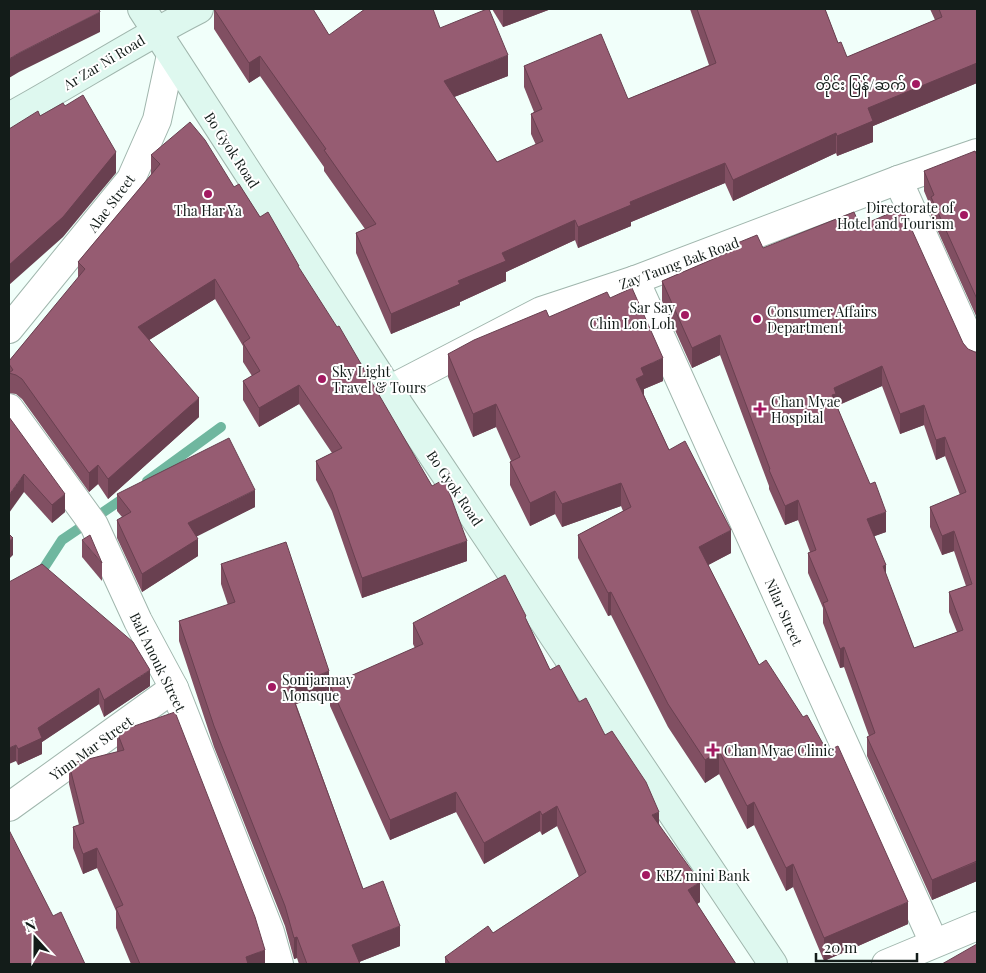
<svg xmlns="http://www.w3.org/2000/svg" width="986" height="973" viewBox="0 0 986 973" font-family="'Playfair Display','Noto Sans Myanmar',serif">
  <style>
    .lines { fill: none; stroke-linecap: round; stroke-linejoin: round }
    .stream { stroke: #6fb79f; stroke-width: 10 }
    .street-casing { stroke: #a0b6ad; stroke-width: 30 }
    .secondary-casing { stroke: #a0b6ad; stroke-width: 30 }
    .street { stroke: #fff; stroke-width: 28 }
    .secondary { stroke: #def8ef; stroke-width: 28 }
    .wall { fill: #814f62; fill-rule: evenodd }
    .shaded-wall { fill: #694050 }
    .building { fill: #965c72; stroke: #694050; fill-rule: evenodd }
    .poi-dot { fill: #a31961; stroke: #fff; stroke-width: 2 }
    .labels { text-anchor: middle; dominant-baseline: central; stroke-width: 4; stroke-linejoin: round; paint-order: stroke }
    .street-label { font-size: 14px; fill: #131c19; stroke: #fff }
    .poi-label { font-size: 14px; fill: #131c19; stroke: #fff; text-anchor: start }
  </style>
  <rect width="100%" height="100%" fill="#f1fffa"/>
  <g class="lines">
    <g class="stream">
      <polyline points="147,481 221,427"/>
      <polyline points="38,577 62,540 127,496"/>
    </g>
    <defs>
      <g id="street">
        <polyline points="898,180 977,356"/>
        <polyline points="635,280 934,943"/>
        <polyline points="9,329 131,179 157,120 171,55"/>
        <polyline points="389,390 541,311 635,280 898,180 977,153"/>
        <polyline points="9,408 94,525 138,621 174,688 270,932 279,964"/>
        <polyline points="9,807 174,688"/>
        <polyline points="886,964 977,926"/>
      </g>
      <g id="secondary">
        <polyline points="142,9 389,390 773,964"/>
        <path d="M9,117C73,82 134,42 199,9"/>
      </g>
    </defs>
    <use href="#street" class="street-casing"/>
    <use href="#secondary" class="secondary-casing"/>
    <use href="#street" class="street"/>
    <use href="#secondary" class="secondary"/>
  </g>
  <g class="wall">
    <polygon points="214,9 329,35 440,28 508,76 454,97 497,162 536,145 531,134 531,114 534,112 524,87 524,66 628,99 709,65 690,9 825,9 838,43 847,57 935,20 930,9 977,9 977,83 873,126 873,142 837,156 836,153 733,201 725,183 631,222 631,226 578,248 575,240 506,272 506,281 460,302 460,305 391,334 356,253 356,233 365,229 324,171 324,167 260,76 249,83 214,29"/>
    <polygon points="492,9 551,9 503,27"/>
    <polygon points="151,155 234,187 260,217 299,269 467,561 362,598 332,511 316,480 316,461 332,453 299,404 259,427 243,400 243,381 252,376 243,362 243,346 215,299 149,340 199,417 108,499 98,484 89,492 22,399 16,394 9,393 9,361 78,278 78,262 151,175"/>
    <polygon points="977,155 977,318 931,216 931,208 924,191 924,171"/>
    <path d="M860,226L968,349L977,881L932,900L867,756V737L869,736L844,667L840,668L823,623V608L808,573V553L810,552L798,520L785,525L769,489V486L720,355L692,368L662,301V281L730,252V246L763,248ZM882,386L900,434L924,425L936,460L945,456L960,495L930,507V527L942,555L954,551L966,586L949,592V612L957,632L914,648L886,576L874,536L886,532L837,406Z"/>
    <polygon points="610,298 663,381 644,389 644,395 669,450 731,553 708,565 759,665 908,924 824,961 793,887 786,891 754,825 747,829 719,774 705,783 668,727 611,615 608,616 578,558 578,535 623,511 621,506 562,527 555,514 530,526 510,485 510,462 511,461 496,427 473,437 448,377 448,354 549,317"/>
    <polygon points="9,417 65,512 52,523 24,492"/>
    <polygon points="117,494 255,507 196,536 198,556 142,592 117,538 117,520 122,517 117,511"/>
    <polygon points="82,540 102,563 102,581 82,557"/>
    <polygon points="221,564 329,691 296,704 363,889 400,946 359,962 360,964 299,964 297,958 294,959 285,926 214,747 179,641 179,621 228,605 221,584"/>
    <polygon points="9,582 150,686 104,717 99,704 42,742 42,754 18,765 16,761"/>
    <polygon points="526,619 550,670 579,702 605,735 659,824 700,902 697,904 736,964 445,964 445,957 493,933 579,877 557,826 542,835 540,831 484,864 456,812 390,840 330,706 330,685 415,648 413,644 413,623"/>
    <polygon points="117,732 265,964 131,964 116,928 116,911 97,868 83,874 73,848 73,827 79,825 69,784 69,764 117,752"/>
  </g>
  <g class="shaded-wall">
    <polygon points="503,9 551,9 503,27"/>
    <polygon points="100,12 100,32 19,72 9,78 9,59 19,53"/>
    <polygon points="508,55 508,76 444,101 444,81"/>
    <polygon points="260,56 260,76 249,83 249,63"/>
    <polygon points="977,63 977,83 873,126 873,142 837,156 837,136 868,108"/>
    <polygon points="836,133 836,153 733,201 733,180"/>
    <polygon points="116,152 116,173 63,237 9,285 9,265"/>
    <polygon points="725,163 725,183 631,222 631,226 578,248 578,227 630,202"/>
    <polygon points="575,220 575,240 506,272 506,281 460,302 460,305 391,334 391,314 502,253"/>
    <polygon points="215,279 215,299 138,347 138,327"/>
    <polygon points="720,335 720,355 692,368 692,348"/>
    <polygon points="663,358 663,381 644,389 644,398 636,379 641,368"/>
    <polygon points="882,366 882,386 836,406 832,395 834,388"/>
    <polygon points="299,385 299,404 259,427 259,408"/>
    <polygon points="199,398 199,417 108,499 108,479"/>
    <polygon points="496,404 496,427 473,437 473,414"/>
    <polygon points="924,405 924,425 900,434 900,414"/>
    <polygon points="945,437 945,456 936,460 936,440"/>
    <polygon points="98,465 98,484 89,492 89,473"/>
    <polygon points="24,474 24,492 9,513 9,495"/>
    <polygon points="621,483 621,506 562,527 562,504"/>
    <polygon points="255,490 255,507 188,541 188,523"/>
    <polygon points="555,491 555,514 530,526 530,503"/>
    <polygon points="65,494 65,512 52,523 52,505"/>
    <polygon points="798,500 798,520 785,525 785,506"/>
    <polygon points="886,512 886,532 867,539 867,519"/>
    <polygon points="731,530 731,553 699,570 699,547"/>
    <polygon points="954,531 954,551 942,555 942,536"/>
    <polygon points="13,538 13,555 9,559 9,541"/>
    <polygon points="198,539 198,556 142,592 142,574"/>
    <polygon points="467,541 467,561 362,598 362,578"/>
    <polygon points="886,565 886,585 883,566"/>
    <polygon points="611,592 611,615 608,616 608,593"/>
    <polygon points="844,647 844,667 840,668 840,649"/>
    <polygon points="150,670 150,686 104,717 104,700"/>
    <polygon points="329,671 329,691 289,707 289,687"/>
    <polygon points="99,688 99,704 42,742 42,754 18,765 18,749 38,728"/>
    <polygon points="16,745 16,761 9,764 9,748"/>
    <polygon points="719,751 719,774 705,783 705,760"/>
    <polygon points="456,792 456,812 390,840 390,820"/>
    <polygon points="754,802 754,825 747,829 747,806"/>
    <polygon points="557,806 557,826 542,835 542,815"/>
    <polygon points="540,811 540,831 484,864 484,843"/>
    <polygon points="659,812 659,832 652,815"/>
    <polygon points="97,848 97,868 83,874 83,854"/>
    <polygon points="977,862 977,881 932,900 932,880"/>
    <polygon points="793,864 793,887 786,891 786,868"/>
    <polygon points="700,882 700,902 688,910 688,890"/>
    <polygon points="908,902 908,924 824,961 824,938"/>
    <polygon points="400,926 400,946 354,964 352,945"/>
    <polygon points="297,937 297,958 294,959 294,938"/>
    <polygon points="265,950 265,964 246,964 246,957"/>
  </g>
  <g class="building">
    <polygon points="9,9 99,9 100,12 19,53 9,59"/>
    <polygon points="214,9 313,9 329,35 365,9 433,9 440,28 487,9 489,9 508,55 444,81 497,162 543,141 531,114 542,109 524,66 601,34 628,99 716,63 697,9 825,9 838,43 841,42 847,57 942,17 939,9 977,9 977,63 868,108 873,121 837,136 836,133 733,180 725,163 630,202 631,205 578,227 575,220 502,253 506,261 458,281 460,284 391,314 356,233 376,224 324,150 326,149 260,56 249,63"/>
    <polygon points="83,95 116,152 63,217 9,265 9,129 38,111 40,116 63,103 65,106"/>
    <polygon points="190,122 205,140 234,187 239,184 260,217 268,212 299,266 298,266 337,327 339,326 432,486 443,480 446,484 467,541 362,578 332,492 316,461 342,448 299,385 259,408 243,381 260,371 243,343 250,338 215,279 138,327 199,398 108,479 98,465 89,473 22,379 16,375 9,373 13,370 9,364 9,361 85,269 78,262 160,164 151,155"/>
    <polygon points="975,151 977,155 977,299 931,197 934,195 924,171"/>
    <path d="M902,208L963,343L968,349L975,352H977V861L932,880L867,737L875,733L844,647L840,649L823,603L828,601L808,553L816,550L798,500L785,506L769,470L770,469L720,335L692,348L662,281L732,251L730,246L757,235L763,248L854,212L860,226ZM882,366L900,414L924,405L936,440L945,437L966,492L930,507L942,536L954,531L972,584L949,592L963,630L914,648L883,566L886,565L867,519L886,512L875,482L870,484L832,395L836,394L834,388Z"/>
    <polygon points="632,288 663,358 641,368 644,375 636,379 669,450 685,441 731,530 699,547 759,665 766,660 803,717 807,715 827,751 838,746 908,902 824,938 793,864 786,868 754,802 747,806 719,751 705,760 668,704 611,592 608,593 578,535 631,507 621,483 562,504 555,491 530,503 510,462 520,457 496,404 473,414 448,354 474,340 546,310 549,317 607,292 610,298"/>
    <polygon points="9,417 65,494 52,505 24,474 9,495"/>
    <polygon points="229,438 255,490 188,523 198,539 142,574 117,520 131,512 117,494"/>
    <polygon points="9,534 13,538 9,541"/>
    <polygon points="90,535 102,563 82,540"/>
    <polygon points="286,542 329,671 289,687 363,889 383,881 400,926 352,945 360,964 307,964 297,937 294,938 285,906 214,726 179,621 235,602 221,564"/>
    <polygon points="42,564 133,642 150,670 104,700 99,688 38,728 42,738 18,749 16,745 9,748 9,582"/>
    <polygon points="505,575 526,616 525,617 550,670 559,665 579,702 586,698 605,735 612,731 646,782 659,812 652,815 700,882 688,890 736,964 450,964 445,957 488,926 493,933 586,872 557,806 542,815 540,811 484,843 456,792 390,820 330,685 423,644 413,623"/>
    <polygon points="175,712 255,917 265,950 246,957 248,964 140,964 116,908 123,905 97,848 83,854 73,827 84,823 69,764 124,750 117,732"/>
    <polygon points="9,830 53,916 61,912 85,964 9,964"/>
    <polygon points="977,944 977,964 942,964"/>
  </g>
  <g class="poi-dot">
    <circle cx="916" cy="84" r="5"/>
    <circle cx="208" cy="194" r="5"/>
    <circle cx="964" cy="215" r="5"/>
    <circle cx="685" cy="315" r="5"/>
    <circle cx="757" cy="319" r="5"/>
    <circle cx="322" cy="379" r="5"/>
    <path d="M757.5 401.5h5v5h5v5h-5v5h-5v-5h-5v-5h5z"/>
    <circle cx="272" cy="687" r="5"/>
    <path d="M710.5 742.5h5v5h5v5h-5v5h-5v-5h-5v-5h5z"/>
    <circle cx="646" cy="875" r="5"/>
  </g>
  <g class="labels">
    <g class="street-label">
      <text transform="translate(104 62) rotate(-31)">Ar Zar Ni Road</text>
      <text transform="translate(232 150) rotate(57)">Bo Gyok Road</text>
      <text transform="translate(111 203) rotate(-53)">Alae Street</text>
      <text transform="translate(679 263) rotate(-20)">Zay Taung Bak Road</text>
      <text transform="translate(455 488) rotate(56)">Bo Gyok Road</text>
      <text transform="translate(784 612) rotate(66)">Nilar Street</text>
      <text transform="translate(158 662) rotate(64)">Bali Anouk Street</text>
      <text transform="translate(91 748) rotate(-36)">Yinn Mar Street</text>
    </g>
    <g class="poi-label">
      <text x="906" y="84" text-anchor="end">တိုင်း ပြန်/ဆက်</text>
      <text x="954" y="207" text-anchor="end">Directorate of<tspan x="954" dy="16">Hotel and Tourism</tspan></text>
      <text x="208" y="210" text-anchor="middle">Tha Har Ya</text>
      <text x="675" y="307" text-anchor="end">Sar Say<tspan x="675" dy="16">Chin Lon Loh</tspan></text>
      <text x="767" y="311">Consumer Affairs<tspan x="767" dy="16">Department</tspan></text>
      <text x="332" y="371">Sky Light<tspan x="332" dy="16">Travel &amp; Tours</tspan></text>
      <text x="771" y="401">Chan Myae<tspan x="771" dy="16">Hospital</tspan></text>
      <text x="282" y="679">Sonijarmay<tspan x="282" dy="16">Monsque</tspan></text>
      <text x="724" y="750">Chan Myae Clinic</text>
      <text x="656" y="875">KBZ mini Bank</text>
    </g>
  </g>
  <rect width="986" height="973" fill="none" stroke="#131c19" stroke-width="20"/>
  <g transform="translate(35 938) rotate(339)" stroke="#ffffff" stroke-width="4" paint-order="stroke">
  <path d="M0-4L9 19L0 12L-9 19Z" fill="#131c19"/>
  <text y="-8" font-size="14" font-weight="bold" text-anchor="middle" fill="#131c19">N</text>
  </g>
  <path d="M816 953v8h101v-8" fill="none" stroke="#131c19" stroke-width="2.5"/>
  <text x="824" y="953" font-size="15" fill="#131c19" stroke="#ffffff" stroke-width="4" paint-order="stroke">20 m</text>
</svg>
